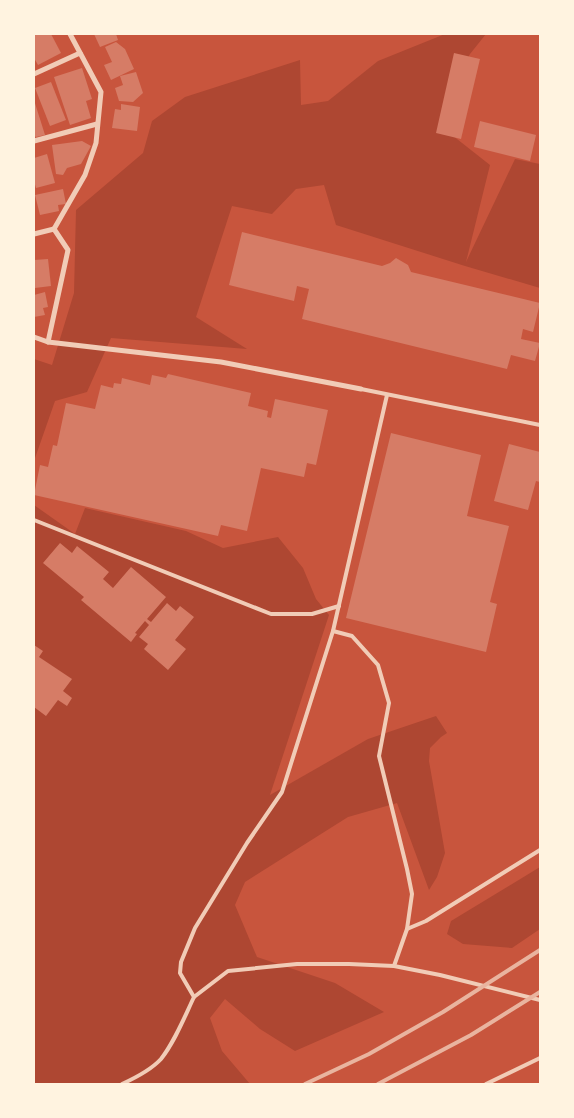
<svg xmlns="http://www.w3.org/2000/svg" width="574" height="1118" viewBox="0 0 574 1118" font-family="'DM Sans',sans-serif">
  <style>
    .green { fill: #ae4732 }
    .building { fill: #d67c66 }
    .lines { fill: none; stroke-linecap: round; stroke-linejoin: round }
    .service { stroke: #f1ccb7; stroke-width: 4 }
    .minor { stroke: #f1ccb7; stroke-width: 5 }
    .rail { stroke: #e9b49f; stroke-width: 4 }
  </style>
  <rect width="100%" height="100%" fill="#c8553d"/>
  <g class="green">
    <polygon points="445,34 486,34 470,54 451,89 443,128 490,165 466,262 515,159 540,164 540,288 465,266 336,225 324,185 296,189 272,214 232,206 196,317 247,349 111,338 87,392 55,401 34,461 34,359 52,365 74,293 76,210 143,153 152,121 185,97 300,60 301,105 328,101 378,61"/>
    <polygon points="34,505 75,534 85,508 186,531 223,548 278,537 303,568 316,599 329,615 270,795 368,739 436,716 447,733 441,737 430,748 429,761 445,853 437,877 429,890 397,803 348,817 245,882 235,905 257,957 335,983 384,1012 295,1051 260,1029 225,999 210,1018 222,1051 250,1084 34,1084"/>
    <polygon points="540,867 540,929 512,948 463,944 447,934 451,921"/>
  </g>
  <g class="building">
    <polygon points="34,34 51,34 61,53 38,65 34,58"/>
    <polygon points="94,34 116,34 118,40 100,47"/>
    <polygon points="116,42 125,49 134,69 111,80 104,65 112,62 105,47"/>
    <polygon points="454,53 480,59 461,139 436,133"/>
    <polygon points="82,68 92,99 86,101 91,118 70,125 54,77"/>
    <polygon points="136,72 143,93 133,102 119,101 115,88 123,85 120,76"/>
    <polygon points="51,82 66,120 50,126 35,88"/>
    <polygon points="34,100 45,135 36,137 34,136"/>
    <polygon points="121,104 140,107 137,131 112,128 115,109 121,110"/>
    <polygon points="480,121 536,135 530,161 474,147"/>
    <polygon points="82,141 91,146 81,164 67,168 63,175 56,174 52,145"/>
    <polygon points="47,154 55,183 36,188 34,181 34,158"/>
    <polygon points="63,189 66,204 58,205 59,211 40,215 35,195"/>
    <polygon points="242,232 382,266 390,263 396,258 408,265 411,272 540,303 533,332 523,329 521,339 540,343 535,361 511,355 507,369 302,319 309,289 297,286 294,301 229,285"/>
    <polygon points="48,259 51,286 35,288 34,260"/>
    <polygon points="45,292 48,307 43,308 45,315 34,317 34,295"/>
    <polygon points="168,374 251,393 248,406 268,411 267,417 271,418 275,399 328,410 316,465 307,463 304,477 261,468 247,531 221,525 218,536 34,495 40,465 48,467 53,445 57,446 66,403 95,409 101,385 113,388 114,383 121,384 122,378 150,385 152,375 166,378"/>
    <polygon points="391,433 481,455 467,516 509,526 490,602 497,604 486,652 346,618"/>
    <polygon points="509,444 540,452 540,482 536,481 528,510 494,501"/>
    <polygon points="60,543 72,553 77,546 109,572 103,579 113,588 131,567 166,597 147,619 151,622 167,603 176,611 180,606 194,617 175,640 186,649 168,670 144,649 148,644 139,637 149,625 145,621 135,633 137,634 131,642 81,600 84,597 43,563"/>
    <polygon points="34,645 43,651 39,657 72,679 63,691 72,698 67,706 58,700 46,716 34,707"/>
  </g>
  <g class="lines">
    <g class="service">
      <polyline points="361,389 540,425"/>
      <polyline points="34,520 271,614 312,614 339,606"/>
      <polyline points="333,631 352,636 378,665 389,703 379,756 407,869 412,894 407,929 394,966"/>
      <polyline points="407,929 426,921 540,850"/>
      <polyline points="194,997 228,971 297,964 349,964 394,966 440,975 540,1000"/>
      <path d="M122,1084C135,1078 151,1070 161,1059C175,1041 184,1018 194,997L180,973L181,962L195,928L247,843L282,792L333,631L387,395"/>
      <polyline points="486,1084 540,1058"/>
    </g>
    <g class="minor">
      <polyline points="34,74 80,53"/>
      <polyline points="34,141 97,124"/>
      <polyline points="34,234 54,229"/>
      <polyline points="34,337 48,342 221,362 361,389"/>
      <polyline points="48,342 68,250 54,229 85,175 96,143 101,92 70,34"/>
    </g>
    <g class="rail">
      <polyline points="305,1084 369,1054 443,1012 540,950"/>
      <polyline points="378,1084 471,1035 540,992"/>
    </g>
  </g>
  <rect width="574" height="1118" fill="none" stroke="#fff3e0" stroke-width="70"/>
</svg>
